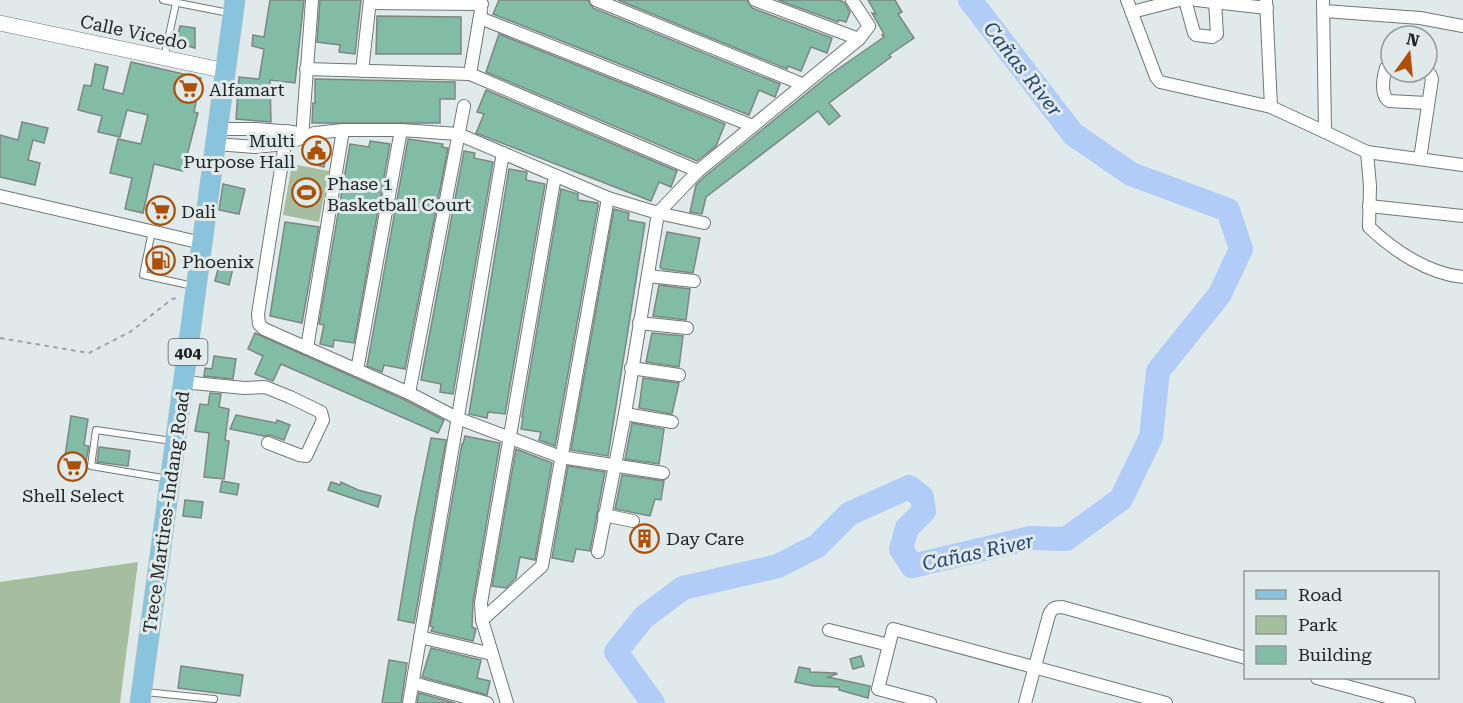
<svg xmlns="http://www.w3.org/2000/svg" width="1463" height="703" viewBox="0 0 1463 703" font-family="'Roboto Serif',serif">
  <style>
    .green { fill: #a6bda0 }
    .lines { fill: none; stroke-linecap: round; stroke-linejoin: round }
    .river { stroke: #b0ccf7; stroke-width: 24 }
    .building { fill: #82bca6; stroke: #7e8683; stroke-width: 1.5 }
    .service-casing { stroke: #6f7878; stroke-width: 8 }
    .minor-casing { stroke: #6f7878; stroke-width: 14 }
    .tertiary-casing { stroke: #6f7878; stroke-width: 16 }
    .primary-casing { stroke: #c5c6c6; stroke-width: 21 }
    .path { stroke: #9da5a5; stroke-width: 2; stroke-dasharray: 4.5 4.5; stroke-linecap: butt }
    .service { stroke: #fff; stroke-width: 6 }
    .minor { stroke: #fff; stroke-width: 12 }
    .tertiary { stroke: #fff; stroke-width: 15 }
    .primary { stroke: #89c4dc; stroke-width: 20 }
    .labels { text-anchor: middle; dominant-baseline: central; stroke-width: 6; stroke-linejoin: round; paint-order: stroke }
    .shield { fill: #e0eaea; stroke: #5a5f5f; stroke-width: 1.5 }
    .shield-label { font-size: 16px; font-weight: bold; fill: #202424 }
    .street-label { font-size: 18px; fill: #202424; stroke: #e0eaea }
    .poi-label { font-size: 18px; fill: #202424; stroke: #e0eaea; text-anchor: start }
    .water-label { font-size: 20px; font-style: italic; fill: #234479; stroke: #e0eaea }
  </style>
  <rect width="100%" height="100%" fill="#e0eaea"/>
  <g class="green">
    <polygon points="292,164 329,171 319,222 283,215"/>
    <polygon points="138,562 120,703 0,703 0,582"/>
  </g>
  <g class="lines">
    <polyline class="river" points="653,703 616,652 644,617 683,588 778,566 817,546 849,514 909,487 922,497 924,511 907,528 901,549 912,566 1030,538 1066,539 1121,499 1151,437 1158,371 1220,294 1241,249 1228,210 1131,174 1073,134 970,0"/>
  </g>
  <g class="building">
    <polygon points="270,0 304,0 295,83 270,80 271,122 236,119 239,77 259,79 264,49 252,46 253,35 264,37"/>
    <polygon points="320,0 361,0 355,54 339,52 340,45 317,42"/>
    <polygon points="499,0 588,0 593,8 780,84 775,97 759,90 749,115 493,14"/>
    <polygon points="618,0 747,0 752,8 832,38 827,53 811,47 801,71 788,66 787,69"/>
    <polygon points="778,0 839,0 844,2 850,12 846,22 839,20 838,22"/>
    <polygon points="868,0 895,0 902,12 898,14 914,38 889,55 891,57 829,103 840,116 829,125 818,111 706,197 702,214 690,212 696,185 704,177 828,76 884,37 882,35 884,34 872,13 876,14"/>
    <polygon points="377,16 461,17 461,54 376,54"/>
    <polygon points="180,26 195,28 195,48 176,43"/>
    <polygon points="499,34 725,124 716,146 697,161 486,72"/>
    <polygon points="131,62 201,78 194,112 198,113 183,171 154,164 143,213 125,209 132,178 110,173 118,139 141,144 148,115 127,110 120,137 98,132 102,116 78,110 84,85 91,86 95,64 108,67 103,89 123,94"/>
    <polygon points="315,79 455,82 455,99 440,99 440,123 312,123 313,103 315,103"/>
    <polygon points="486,90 677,171 671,187 659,182 651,201 476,133 484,114 477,112"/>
    <polygon points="22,122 48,128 44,143 33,140 28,160 40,163 35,185 0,177 0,135 18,140"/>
    <polygon points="408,139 443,144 442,147 448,148 405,369 384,365 382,372 367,366"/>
    <polygon points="316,141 328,144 324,167 312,164 312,143"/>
    <polygon points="370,141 390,144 354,343 334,340 333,347 320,344 324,325 319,324 350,144 369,147"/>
    <polygon points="464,151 475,153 474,158 493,162 453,394 440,392 441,384 421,380"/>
    <polygon points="509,169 527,172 526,180 545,184 505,414 488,412 487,418 469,414"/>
    <polygon points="223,184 245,189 239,214 219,210"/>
    <polygon points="561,189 578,194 578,200 598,203 598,206 555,446 539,440 541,432 521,429 523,417 522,417"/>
    <polygon points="614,209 629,213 628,220 645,223 608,456 571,450"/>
    <polygon points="285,222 319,227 302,323 270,316"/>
    <polygon points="667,232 700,238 693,273 662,269 660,267"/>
    <polygon points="153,253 169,254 166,274 149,271"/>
    <polygon points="219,265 233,268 229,285 215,281"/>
    <polygon points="659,285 690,289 686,320 653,316"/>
    <polygon points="255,333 405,400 444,420 438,433 281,364 273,381 255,374 263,356 248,349"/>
    <polygon points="652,333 683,336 679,367 646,362"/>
    <polygon points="214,356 236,359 233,379 204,376 205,368 212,369"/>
    <polygon points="643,378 679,383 672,414 639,408"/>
    <polygon points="210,393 221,394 219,407 229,409 225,440 229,441 224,479 204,477 209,433 195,431 200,404 208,405"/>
    <polygon points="236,415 276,423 277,420 290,425 284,440 270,435 264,436 230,429"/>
    <polygon points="71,416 88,419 84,445 89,446 86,461 81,460 78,479 62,476"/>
    <polygon points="632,423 664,429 659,464 625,459"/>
    <polygon points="465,436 500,443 473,602 472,627 476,629 473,641 431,631 433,627 430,626 462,444 463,444"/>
    <polygon points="431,438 446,440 414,623 398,620 415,518"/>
    <polygon points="99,447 130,451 128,466 97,462"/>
    <polygon points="516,449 552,463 535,560 520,557 516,578 506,588 492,586"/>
    <polygon points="568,466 605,472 590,551 576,549 573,562 552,558"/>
    <polygon points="622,475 664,481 661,500 655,499 650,516 615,509"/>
    <polygon points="222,481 239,484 237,495 220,492"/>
    <polygon points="331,482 340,485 341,482 358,490 381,496 378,507 328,490"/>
    <polygon points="185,500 203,502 201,518 183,516"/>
    <polygon points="638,531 653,533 651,545 637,543"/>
    <polygon points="431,648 481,660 477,678 490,681 487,695 422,677"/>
    <polygon points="861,656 864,666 853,669 850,659"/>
    <polygon points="389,660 407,663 401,703 382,703"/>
    <polygon points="181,666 243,675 240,696 178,688"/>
    <polygon points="799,667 810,669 810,672 836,673 837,674 828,677 870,686 868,698 839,690 839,687 814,686 795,682"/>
    <polygon points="419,693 455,703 417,703"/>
  </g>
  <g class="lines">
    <defs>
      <g id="service">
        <polyline points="163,0 229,13"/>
        <polyline points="164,58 176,3"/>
        <polyline points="152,231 143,275 193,286"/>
        <polyline points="169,479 91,466 96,430 172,441"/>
        <polyline points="145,692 214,699"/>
      </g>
      <g id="minor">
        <polyline points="596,0 802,84"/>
        <polyline points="755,0 859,39"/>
        <polyline points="1127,0 1156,77 1160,82 1271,107 1325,132"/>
        <polyline points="1185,0 1194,33 1196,35 1212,37 1217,34 1215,2"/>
        <polyline points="1196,0 1267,8"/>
        <polyline points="1266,0 1271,107"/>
        <path d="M1323,0L1325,132L1367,152L1370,186L1369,227C1394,251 1429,274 1463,277"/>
        <polyline points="370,3 482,4"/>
        <polyline points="1324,11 1420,18 1463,26"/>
        <polyline points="1132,12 1179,0"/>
        <polyline points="480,18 753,126"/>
        <path d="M1391,66L1386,68C1383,78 1380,95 1389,101L1427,103"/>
        <polyline points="306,69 470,74 698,171"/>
        <polyline points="362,71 370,0"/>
        <polyline points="470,74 481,10"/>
        <polyline points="218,129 256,129 293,132"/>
        <polyline points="287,131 258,314 259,324 264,329 409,393 457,418 561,457 663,473"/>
        <polyline points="302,138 312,0"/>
        <polyline points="216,144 255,147 285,144 315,133 343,130 401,130 458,134 608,198 658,213 704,223"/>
        <polyline points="1367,152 1463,165"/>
        <polyline points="1420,159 1432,79 1430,74 1427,72"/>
        <polyline points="0,196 202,243"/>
        <polyline points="1369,206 1463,216"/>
        <polyline points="648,276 694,281"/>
        <polyline points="639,323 687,328"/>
        <polyline points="307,348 343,130"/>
        <polyline points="631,368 679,375"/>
        <polyline points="357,370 401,130"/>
        <polyline points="183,382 244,388 265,387 290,397 321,412 323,420 306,456 299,455 268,443"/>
        <polyline points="409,393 464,106"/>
        <polyline points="625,414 672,422"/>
        <polyline points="604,515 633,521"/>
        <polyline points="598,552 625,414 658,213 698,171 859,39 869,26 852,0"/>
        <polyline points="482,620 542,566 608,198"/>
        <polyline points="829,630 889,645"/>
        <polyline points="420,637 492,654"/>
        <polyline points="1317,678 1409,703"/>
        <polyline points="413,683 487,703"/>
        <polyline points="409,703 503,153"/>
        <polyline points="507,703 482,620 481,603 555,176"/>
        <polyline points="930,703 878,689 893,629 1166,703"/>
        <path d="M1025,703L1049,615C1052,608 1055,607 1062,607L1246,658"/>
      </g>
      <polyline id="tertiary" points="0,23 226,71"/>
      <polyline id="primary" points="140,703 235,0"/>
    </defs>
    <use href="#service" class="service-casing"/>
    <use href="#minor" class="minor-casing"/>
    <use href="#tertiary" class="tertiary-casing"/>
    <use href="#primary" class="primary-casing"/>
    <polyline class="path" points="0,338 89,353 130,332 172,299 177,298"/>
    <use href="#service" class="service"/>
    <use href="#minor" class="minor"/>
    <use href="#tertiary" class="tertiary"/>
    <use href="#primary" class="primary"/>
  </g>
  <defs>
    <symbol id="supermarket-ring" viewBox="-11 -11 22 22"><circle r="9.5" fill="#e0eaea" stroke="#af4f03" stroke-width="1.5"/><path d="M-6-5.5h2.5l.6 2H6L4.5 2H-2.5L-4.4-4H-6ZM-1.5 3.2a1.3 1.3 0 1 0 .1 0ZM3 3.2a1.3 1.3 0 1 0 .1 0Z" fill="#af4f03"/></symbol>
    <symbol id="civic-ring" viewBox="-11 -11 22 22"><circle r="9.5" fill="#e0eaea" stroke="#af4f03" stroke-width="1.5"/><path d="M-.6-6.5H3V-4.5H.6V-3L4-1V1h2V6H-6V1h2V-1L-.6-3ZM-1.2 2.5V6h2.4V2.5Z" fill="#af4f03"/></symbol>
    <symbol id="stadium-ring" viewBox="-11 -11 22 22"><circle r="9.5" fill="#e0eaea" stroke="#af4f03" stroke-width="1.5"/><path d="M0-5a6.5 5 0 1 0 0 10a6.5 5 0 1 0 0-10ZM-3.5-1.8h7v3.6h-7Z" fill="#af4f03"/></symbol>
    <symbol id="fuel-ring" viewBox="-11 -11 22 22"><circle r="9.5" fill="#e0eaea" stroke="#af4f03" stroke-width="1.5"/><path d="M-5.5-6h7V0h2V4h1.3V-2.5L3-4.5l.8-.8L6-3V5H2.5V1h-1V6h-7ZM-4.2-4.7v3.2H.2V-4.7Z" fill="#af4f03"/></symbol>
    <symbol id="building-ring" viewBox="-11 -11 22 22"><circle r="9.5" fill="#e0eaea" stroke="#af4f03" stroke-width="1.5"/><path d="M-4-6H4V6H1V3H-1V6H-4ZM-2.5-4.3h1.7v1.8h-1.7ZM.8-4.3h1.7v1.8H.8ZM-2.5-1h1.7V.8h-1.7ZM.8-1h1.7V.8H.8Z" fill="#af4f03"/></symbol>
  </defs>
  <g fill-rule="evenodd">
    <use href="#supermarket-ring" x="172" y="72" width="33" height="33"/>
    <use href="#civic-ring" x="300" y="134" width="33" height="33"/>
    <use href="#stadium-ring" x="290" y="176" width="33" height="33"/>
    <use href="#supermarket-ring" x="144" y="194" width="33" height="33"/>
    <use href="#fuel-ring" x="144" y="244" width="33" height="33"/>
    <use href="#supermarket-ring" x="56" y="450" width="33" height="33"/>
    <use href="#building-ring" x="628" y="522" width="33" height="33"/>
  </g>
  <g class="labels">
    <rect class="shield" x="168.5" y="339" width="39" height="26" rx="4.5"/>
    <g class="shield-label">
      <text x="188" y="352">404</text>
    </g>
    <g class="street-label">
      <text transform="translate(134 32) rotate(12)">Calle Vicedo</text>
      <text transform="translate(166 512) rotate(-82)">Trece Martires-Indang Road</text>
    </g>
    <g class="poi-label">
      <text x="209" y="89">Alfamart</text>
      <text x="295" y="140" text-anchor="end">Multi<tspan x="295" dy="21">Purpose Hall</tspan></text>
      <text x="327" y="183">Phase 1<tspan x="327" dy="21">Basketball Court</tspan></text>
      <text x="181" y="211">Dali</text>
      <text x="182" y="261">Phoenix</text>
      <text x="73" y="495" text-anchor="middle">Shell Select</text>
      <text x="666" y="538">Day Care</text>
    </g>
    <g class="water-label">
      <text transform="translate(1023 69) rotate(52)">Cañas River</text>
      <text transform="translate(978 552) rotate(-12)">Cañas River</text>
    </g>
  </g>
  <rect x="1244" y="571" width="195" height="108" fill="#e0eaea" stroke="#939b9b" stroke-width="1.5"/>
  <rect x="1256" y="590" width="30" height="9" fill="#89c4dc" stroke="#939b9b" stroke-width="1.5"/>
  <text x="1298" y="601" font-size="18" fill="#202424">Road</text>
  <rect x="1256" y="616" width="30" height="18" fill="#a6bda0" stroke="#939b9b" stroke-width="1.5"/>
  <text x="1298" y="631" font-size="18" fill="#202424">Park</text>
  <rect x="1256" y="646" width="30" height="18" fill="#82bca6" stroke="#939b9b" stroke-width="1.5"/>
  <text x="1298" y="661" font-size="18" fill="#202424">Building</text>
  <g transform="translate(1409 54) rotate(15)"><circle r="28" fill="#e0eaea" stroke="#939b9b" stroke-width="1.5"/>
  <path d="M0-4.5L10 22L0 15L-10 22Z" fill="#af4f03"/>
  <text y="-9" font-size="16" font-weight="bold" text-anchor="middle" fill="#202424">N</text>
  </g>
</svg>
